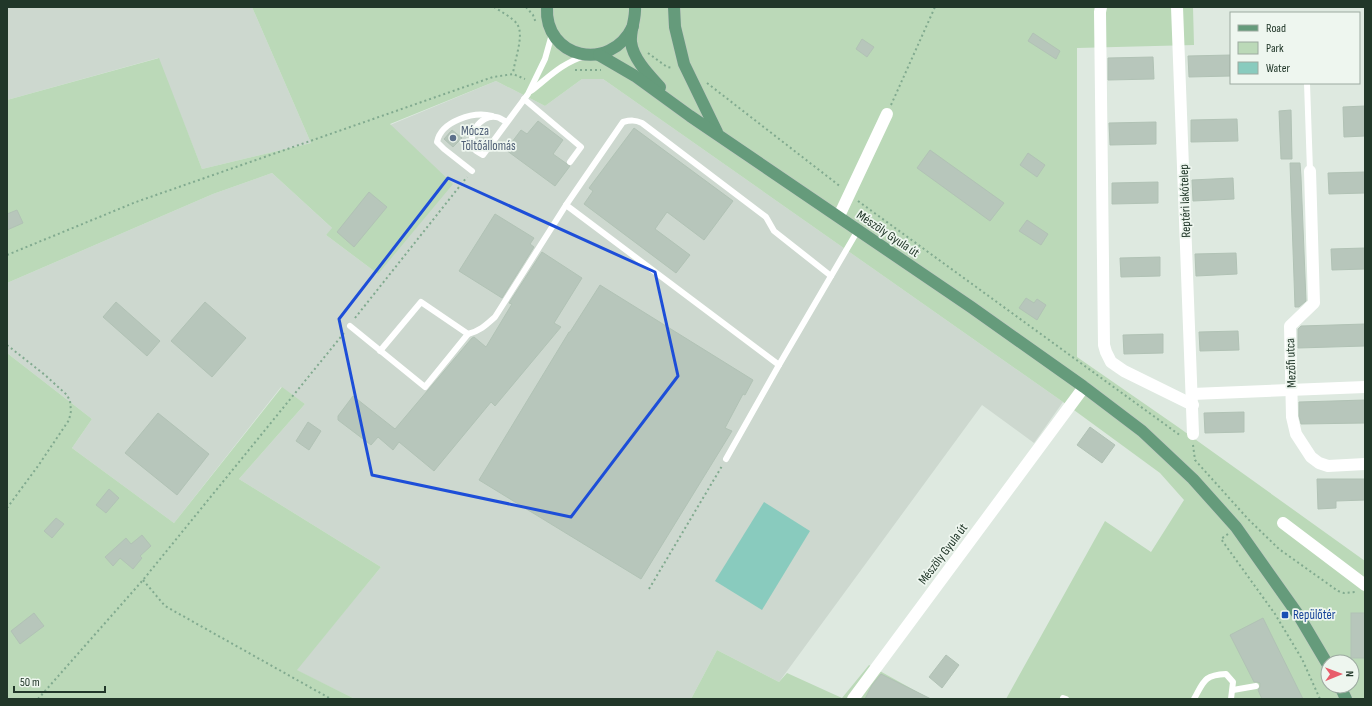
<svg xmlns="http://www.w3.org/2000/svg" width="1372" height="706" viewBox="0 0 1372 706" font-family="'Sofia Sans Condensed',sans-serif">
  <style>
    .built { fill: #cdd8cf }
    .green { fill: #bbd9b8; fill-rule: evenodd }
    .water { fill: #89cbbe }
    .building { fill: #b7c6bb; stroke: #b1c2b5 }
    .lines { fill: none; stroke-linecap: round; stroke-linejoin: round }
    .primary-casing { stroke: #c1c7c3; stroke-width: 13 }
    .path { stroke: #81aa8f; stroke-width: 2; stroke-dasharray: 2 3; stroke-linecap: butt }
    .lane { stroke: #fff; stroke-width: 6 }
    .street { stroke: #fff; stroke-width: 12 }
    .primary { stroke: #659b7b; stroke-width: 12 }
    .marked { fill: none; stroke: #1d4ed8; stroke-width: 3; stroke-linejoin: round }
    .service-dot { fill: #5c6f8a; stroke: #eef6ef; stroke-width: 1.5 }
    .transit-dot { fill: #1a4fb4; stroke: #eef6ef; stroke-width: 1.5 }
    .labels { text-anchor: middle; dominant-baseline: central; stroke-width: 3.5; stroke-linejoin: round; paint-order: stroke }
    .service-label { font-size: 13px; fill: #4e5e75; stroke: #eef6ef; text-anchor: start }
    .street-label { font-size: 13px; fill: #213729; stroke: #eef6ef }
    .transit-label { font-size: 13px; fill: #164399; stroke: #eef6ef; text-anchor: start }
  </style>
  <rect width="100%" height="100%" fill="#dee9e0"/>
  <g class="built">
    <polygon points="7,7 252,7 311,143 202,169 158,58 7,100"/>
    <polygon points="582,79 603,79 1063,402 1034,443 982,405 779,682 717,650 691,699 355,699 296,670 381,567 239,479 305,404 281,387 174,523 72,448 92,419 7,353 7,283 213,194 272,173 333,229 326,235 378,274 390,125 496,81 545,106"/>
  </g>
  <g class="green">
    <path d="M252,7H1193L1194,45L1077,48V357L1178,427L1365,561V699H1006L1105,521L1151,552L1184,500L1160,473L1063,402L603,79H582L545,106L496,81L390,124L453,184L378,274L326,235L332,228L272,173L213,194L7,283V100L159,58L202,169L311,143ZM1328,662H1352V686H1328Z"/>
    <polygon points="7,353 92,419 72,448 174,523 282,387 305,404 239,479 381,567 297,670 355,699 7,699"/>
    <polygon points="717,650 779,682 787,673 842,698 869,665 930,699 691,699"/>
  </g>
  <polygon class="water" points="764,502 810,531 762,610 715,581"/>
  <g class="building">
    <polygon points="1033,33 1060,51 1056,59 1028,41"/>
    <polygon points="862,39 874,47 867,57 856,49"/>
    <polygon points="1231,55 1231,76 1189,77 1188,56"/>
    <polygon points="1153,57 1154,79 1108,80 1108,58"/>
    <polygon points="1365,106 1365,136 1344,137 1343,107"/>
    <polygon points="1291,110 1292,159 1281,159 1279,111"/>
    <polygon points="1237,119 1238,141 1191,142 1191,120"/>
    <polygon points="538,121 563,140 553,154 570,166 555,186 506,150 521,130 527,134"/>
    <polygon points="1156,122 1156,144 1110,145 1109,123"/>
    <polygon points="634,128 733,201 704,240 667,212 655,229 690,255 676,273 584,204 593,191 589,188"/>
    <polygon points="452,130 462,138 453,147 444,139"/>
    <polygon points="930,150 1004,203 990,221 917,168"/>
    <polygon points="1028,153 1045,165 1037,177 1020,165"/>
    <polygon points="1290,163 1300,163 1301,177 1306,301 1299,307 1295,307"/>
    <polygon points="1365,172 1365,193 1329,194 1328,173"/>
    <polygon points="1233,178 1234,199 1193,201 1192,180"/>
    <polygon points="1158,182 1158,203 1112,204 1112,183"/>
    <polygon points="369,192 387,207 354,247 337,232"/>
    <polygon points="17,210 23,223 7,230 7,214"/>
    <polygon points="495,214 534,238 530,244 534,247 502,298 459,271"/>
    <polygon points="1027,220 1048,234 1041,245 1019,231"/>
    <polygon points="1365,248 1365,269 1332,270 1331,249"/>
    <polygon points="542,252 582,278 554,323 561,327 495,406 491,402 434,471 399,442 393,450 378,437 371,445 338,420 338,416 353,396 395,429 472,338 474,337 486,347 512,304 509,303"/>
    <polygon points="1236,253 1237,274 1196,276 1195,254"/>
    <polygon points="1160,257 1160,276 1121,277 1120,258"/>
    <polygon points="600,285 753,380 745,395 743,394 725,428 732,431 641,579 479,480 569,332 570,332"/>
    <polygon points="1026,298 1034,303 1037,299 1046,305 1037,320 1019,308"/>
    <polygon points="116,302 160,341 147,356 103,317"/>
    <polygon points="205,302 246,338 212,377 171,341"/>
    <polygon points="1365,324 1365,346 1298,348 1298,329 1301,326"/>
    <polygon points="1238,331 1239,350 1200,351 1199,332"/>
    <polygon points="1163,334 1163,353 1124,354 1123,335"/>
    <polygon points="1365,400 1365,423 1301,424 1299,416 1299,402"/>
    <polygon points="1244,412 1244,432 1205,433 1204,413"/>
    <polygon points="158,413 209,454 177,495 125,453"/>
    <polygon points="308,422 321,431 309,450 296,441"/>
    <polygon points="1090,427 1115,445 1102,463 1077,445"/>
    <polygon points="1317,479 1365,479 1365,500 1336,501 1336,508 1318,509"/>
    <polygon points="109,489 119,498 106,513 96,505"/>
    <polygon points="56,518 64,524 52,538 44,531"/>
    <polygon points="142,535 151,546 140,556 142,558 133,569 120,558 113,566 105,557 126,538 131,544"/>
    <polygon points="34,613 44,626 20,644 11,631"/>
    <rect x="1351" y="613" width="14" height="45"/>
    <polygon points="1263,618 1303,699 1262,699 1258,690 1260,687 1260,683 1257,682 1254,682 1230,635"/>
    <polygon points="946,655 959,665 942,688 929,677"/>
    <polygon points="881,674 931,699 865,699 872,685"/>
  </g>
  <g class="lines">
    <defs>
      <g id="primary">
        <path d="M547,7C544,58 610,74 633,26"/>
        <path d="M635,7C636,19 630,30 631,42C633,59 649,75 660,87"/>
        <polyline points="674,7 675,27 684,64 717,132"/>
        <polyline points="599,55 635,76 690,116 971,307 1084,387 1142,431 1193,479 1236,527 1299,616 1328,665"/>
        <polyline points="1340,686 1346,699"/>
      </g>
    </defs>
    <use href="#primary" class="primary-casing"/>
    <g class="path">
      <path d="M494,7C500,11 513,18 517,24C525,35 514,61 513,74"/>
      <polyline points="526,7 533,15 536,23"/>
      <polyline points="648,53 667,67 673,68"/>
      <polyline points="575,70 601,70"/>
      <polyline points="707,83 841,187"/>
      <polyline points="891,105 935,7"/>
      <polyline points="858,201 1181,436"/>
      <polyline points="7,255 136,202 493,77 513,74 525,79"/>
      <polyline points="355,318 467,177"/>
      <polyline points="7,345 45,375 67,395 70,401 71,411 69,420 38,466 7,508"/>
      <polyline points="1193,445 1195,460 1248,519 1279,549 1338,591 1344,593 1355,592"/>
      <polyline points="1228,534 1221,539 1275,614 1302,659 1320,699"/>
      <polyline points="143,580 165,606 331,699"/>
      <polyline points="649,589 722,466"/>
      <polyline points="38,699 143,580 344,333"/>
    </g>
    <g class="lane">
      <polyline points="1307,83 1310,171"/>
      <path d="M531,91C549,77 562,63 585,56"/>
      <polyline points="524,99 581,147 570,162"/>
      <path d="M507,122C504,121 499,117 496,117C480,114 465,137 475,150C477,152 481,154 483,155L528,94L545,59L552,34"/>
      <path d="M472,171L444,149L437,142C441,121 474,111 492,116"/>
      <polyline points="566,205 779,365"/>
      <path d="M350,326L425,387L468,334C480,331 486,325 495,317L566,205L623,122C631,120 635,120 642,123L766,217L774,231L831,276"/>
      <polyline points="380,351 421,302 468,334"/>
      <polyline points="726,459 779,365 858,230"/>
      <polyline points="1233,690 1256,686"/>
      <polyline points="1063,698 1066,699"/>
      <path d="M1194,699C1204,681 1204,675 1226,674L1233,682L1231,699"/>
    </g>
    <g class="street">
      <polyline points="1101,7 1100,12 1104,345 1106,352 1111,362 1124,371 1193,405"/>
      <polyline points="1177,7 1193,434"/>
      <polyline points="1310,171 1314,303 1290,326 1292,417 1296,434 1311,457 1319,463 1328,466 1365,464"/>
      <polyline points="839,216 887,114"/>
      <polyline points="1192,394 1365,387"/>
      <polyline points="1283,523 1365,585"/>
      <polyline points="853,699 1084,387"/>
    </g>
    <use href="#primary" class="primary"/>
  </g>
  <path class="marked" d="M448,178L655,272L678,376L571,517L372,475L339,319Z"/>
  <circle class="service-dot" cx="453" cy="138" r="4"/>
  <rect class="transit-dot" x="1281" y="611" width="8" height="8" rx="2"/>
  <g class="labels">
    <g class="service-label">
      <text x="461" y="131">Mócza<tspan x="461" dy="15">Töltőállomás</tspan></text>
    </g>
    <g class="street-label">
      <text transform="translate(1185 201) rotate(-92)">Reptéri lakótelep</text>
      <text transform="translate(888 234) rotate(34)">Mészöly Gyula út</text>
      <text transform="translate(1291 363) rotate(-92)">Mezőfi utca</text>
      <text transform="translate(943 554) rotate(-53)">Mészöly Gyula út</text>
    </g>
    <g class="transit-label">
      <text x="1293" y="615">Repülőtér</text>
    </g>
  </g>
  <rect width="1372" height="706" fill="none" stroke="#213729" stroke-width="16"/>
  <rect x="1230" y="12" width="130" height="72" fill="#eef6ef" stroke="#9caaa0"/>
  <rect x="1238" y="25" width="20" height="6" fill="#659b7b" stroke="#9caaa0"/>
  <text x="1266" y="32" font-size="12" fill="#213729">Road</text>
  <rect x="1238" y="42" width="20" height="12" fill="#bbd9b8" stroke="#9caaa0"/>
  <text x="1266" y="52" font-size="12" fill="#213729">Park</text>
  <rect x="1238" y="62" width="20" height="12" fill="#89cbbe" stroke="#9caaa0"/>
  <text x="1266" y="72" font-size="12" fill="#213729">Water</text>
  <g transform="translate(1340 674) rotate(89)"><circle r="19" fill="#eef6ef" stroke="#9caaa0"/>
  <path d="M0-3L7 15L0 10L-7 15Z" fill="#e85d6b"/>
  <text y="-6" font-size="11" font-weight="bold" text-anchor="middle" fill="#213729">N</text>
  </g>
  <path d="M14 686v6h91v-6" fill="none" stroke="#213729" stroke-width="2"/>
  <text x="20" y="686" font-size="12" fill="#213729" stroke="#eef6ef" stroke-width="3" paint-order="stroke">50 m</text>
</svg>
